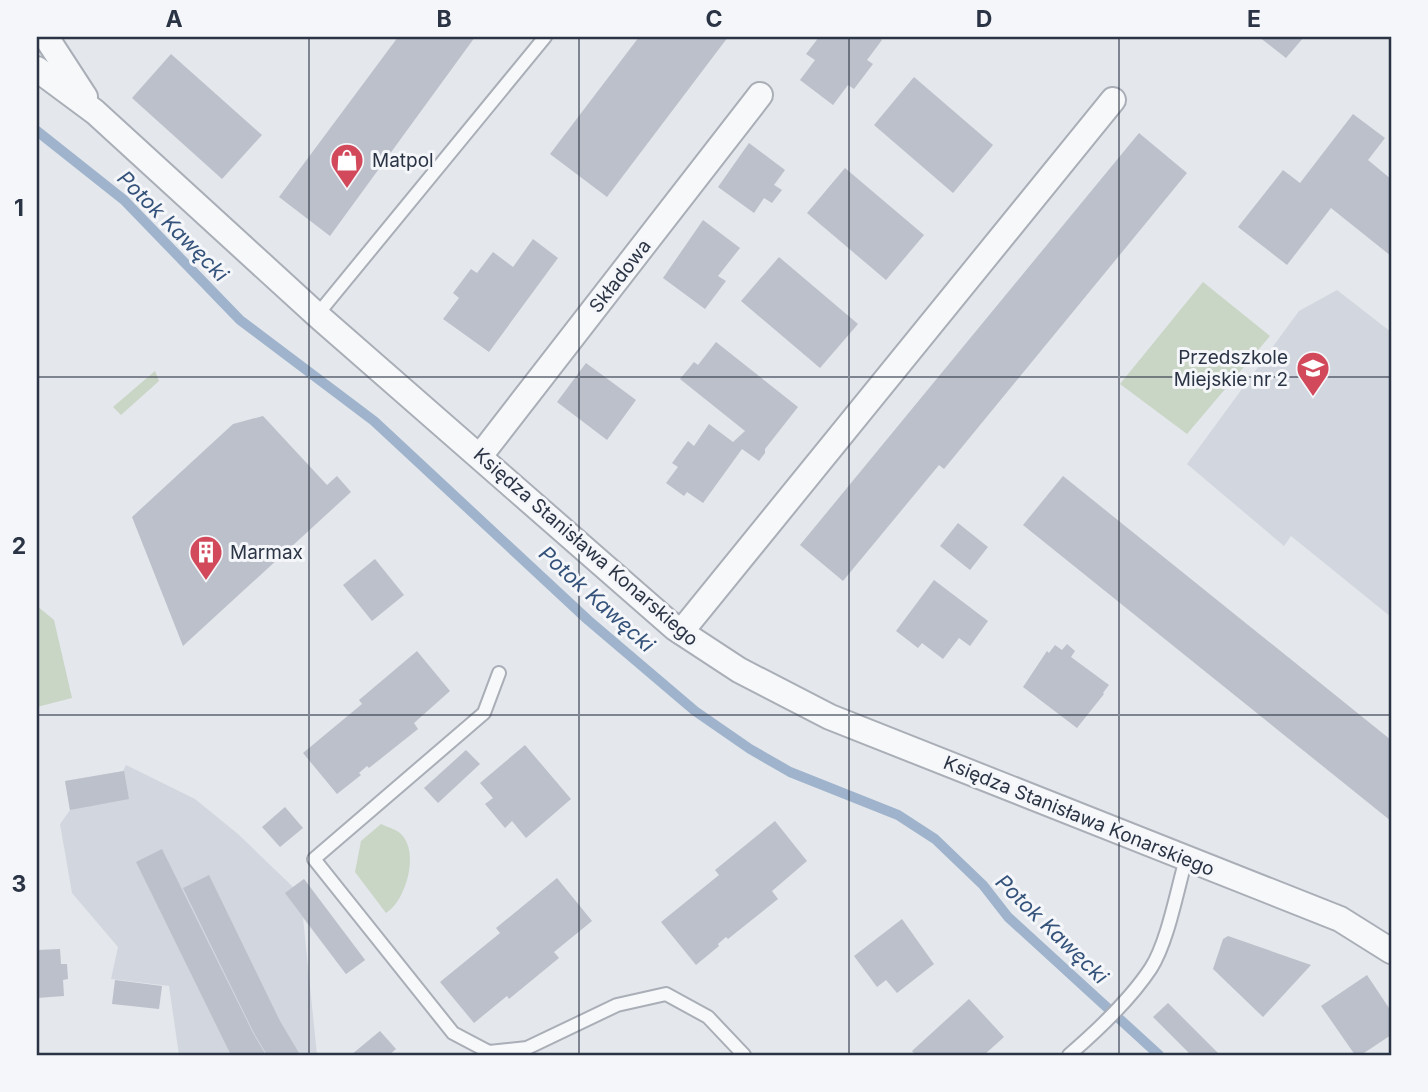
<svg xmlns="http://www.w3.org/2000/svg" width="1428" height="1092" viewBox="0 0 1428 1092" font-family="Inter,sans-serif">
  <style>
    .built { fill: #d2d6de }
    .green { fill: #c9d6c5 }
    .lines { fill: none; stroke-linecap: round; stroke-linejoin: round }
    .stream { stroke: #9fb4cc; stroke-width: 10 }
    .building { fill: #bbc0ca }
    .service-casing { stroke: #a9aeb7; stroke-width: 16 }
    .minor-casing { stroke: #a9aeb7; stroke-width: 28 }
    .service { stroke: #f7f8fa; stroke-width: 12 }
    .minor { stroke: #f7f8fa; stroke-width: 24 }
    .grid { fill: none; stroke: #2b3445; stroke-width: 2; stroke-opacity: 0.55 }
    .labels { text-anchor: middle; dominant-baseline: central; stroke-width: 6; stroke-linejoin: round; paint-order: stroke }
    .poi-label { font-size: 19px; fill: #2b3445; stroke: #f4f6f9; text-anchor: start }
    .street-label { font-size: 19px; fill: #2b3445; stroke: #f4f6f9 }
    .water-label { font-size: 21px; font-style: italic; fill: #34527a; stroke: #f4f6f9 }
    .neatline { fill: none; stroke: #2b3445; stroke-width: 2.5 }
    .grid-label { font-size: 23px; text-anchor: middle; font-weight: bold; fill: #2b3445 }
  </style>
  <rect width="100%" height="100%" fill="#e4e7ec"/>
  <g class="built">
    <polygon points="1337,290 1391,332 1391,617 1291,536 1284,546 1187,464 1299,311"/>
    <polygon points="126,765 195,799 238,834 293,887 304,879 365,960 346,974 303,918 317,1055 179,1055 169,986 111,979 118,947 72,893 60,824 70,810 65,781 123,771"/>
  </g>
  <g class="green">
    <polygon points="1203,282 1270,336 1187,434 1120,384"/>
    <polygon points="155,371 159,381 121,415 113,407"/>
    <polygon points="37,606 54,620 72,698 37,707"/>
    <path d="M381,824C387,827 396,829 401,834C420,852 406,901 386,913L355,872L361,841Z"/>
  </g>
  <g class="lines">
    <polyline class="stream" points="37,131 124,200 240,320 374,421 588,620 695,711 750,749 790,772 898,815 935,839 983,885 1008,917 1159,1055"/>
  </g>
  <g class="building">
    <polygon points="398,37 475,37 330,236 279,197"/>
    <polygon points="639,37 728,37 607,197 550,154"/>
    <polygon points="819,37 878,37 882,40 867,60 873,64 854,89 848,85 833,105 800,80 815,60 806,54"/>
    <polygon points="1259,37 1304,37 1286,58"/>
    <polygon points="171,54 262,135 222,179 132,98"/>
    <polygon points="914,77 993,145 953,193 874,125"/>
    <polygon points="1353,114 1385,138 1368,160 1391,179 1391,256 1331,208 1287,265 1238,227 1283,170 1300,183"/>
    <polygon points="1139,133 1187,173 944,469 939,465 843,581 800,545"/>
    <polygon points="749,143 785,170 774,185 782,190 772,203 764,198 754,213 718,187"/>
    <polygon points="845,168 924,235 886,280 807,213"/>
    <polygon points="703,220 740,248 718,276 726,281 705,309 663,278"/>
    <polygon points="533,239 558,258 489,352 443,319 459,298 453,293 471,269 477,273 493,252 513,267"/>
    <polygon points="779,257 858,324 820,368 741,301"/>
    <polygon points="716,342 798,407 765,449 765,453 759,461 742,449 703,503 687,492 684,496 666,483 678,467 672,463 688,441 694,446 709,424 733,442 745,431 680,379 694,362 698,365"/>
    <polygon points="586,363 636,400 607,440 557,402"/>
    <polygon points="263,416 327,485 337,476 351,492 183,646 132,517 233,424"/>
    <polygon points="1063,476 1391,740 1391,821 1023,525"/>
    <polygon points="958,523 988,547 970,570 940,546"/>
    <polygon points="375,559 404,595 372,621 343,585"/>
    <polygon points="934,580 988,621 970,646 959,638 943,659 922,643 918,648 896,631"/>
    <polygon points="1067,644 1075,651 1071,657 1109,685 1103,693 1104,694 1077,728 1023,687 1047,651 1049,653 1055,645 1062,650"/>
    <polygon points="417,651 450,691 414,723 418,729 369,768 367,766 359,773 361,775 337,794 303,753 362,704 359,700"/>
    <polygon points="525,745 571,799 526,838 512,821 505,828 485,804 493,798 480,783"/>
    <polygon points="466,750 480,764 438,803 424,788"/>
    <polygon points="124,771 129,799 70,810 65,781"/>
    <polygon points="285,807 303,828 280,847 262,827"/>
    <polygon points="775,821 807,861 772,891 778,899 728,939 726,937 718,944 719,946 696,965 661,922 719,875 715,870"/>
    <polygon points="162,849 253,1033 266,1055 231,1055 227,1047 136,862"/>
    <polygon points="209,875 280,1021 299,1053 296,1055 267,1055 254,1033 183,888"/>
    <polygon points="557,878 592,921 554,952 559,958 509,999 507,996 474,1023 440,982 500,933 496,928"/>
    <polygon points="304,879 365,960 346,974 285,893"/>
    <polygon points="902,919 934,964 897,993 886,980 877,987 854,956"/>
    <polygon points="1228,936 1311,965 1263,1017 1213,969 1223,939"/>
    <polygon points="60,949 61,964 67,964 68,979 63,980 64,996 37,998 37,950"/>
    <polygon points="1367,975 1391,1011 1391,1035 1361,1055 1355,1055 1321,1006"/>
    <polygon points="115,980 162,986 159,1009 112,1004"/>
    <polygon points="969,999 1004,1037 984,1055 915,1055 912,1051"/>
    <polygon points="1168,1003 1219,1054 1217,1055 1191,1055 1153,1017"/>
    <polygon points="380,1031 396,1049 389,1055 351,1055"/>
  </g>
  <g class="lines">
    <defs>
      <g id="service">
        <polyline points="317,315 545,37"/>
        <polyline points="499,673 484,713 314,859 453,1033 489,1052 527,1048 617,1005 666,994 708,1017 744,1055"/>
        <path d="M1069,1055C1098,1030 1130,1000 1151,968C1168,941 1177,890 1186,859"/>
      </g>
      <g id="minor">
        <polyline points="46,37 85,97"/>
        <polyline points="37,69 95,112 317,315 675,628 739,670 830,717 1340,919 1391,951"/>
        <polyline points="480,456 760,95"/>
        <polyline points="681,632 1113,100"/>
      </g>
    </defs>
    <use href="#service" class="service-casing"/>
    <use href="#minor" class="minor-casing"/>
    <use href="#service" class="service"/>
    <use href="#minor" class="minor"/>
  </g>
  <path class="grid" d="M309,37V1055M579,37V1055M849,37V1055M1119,37V1055M37,377H1391M37,715H1391"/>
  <defs>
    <symbol id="shop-pin" viewBox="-11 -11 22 30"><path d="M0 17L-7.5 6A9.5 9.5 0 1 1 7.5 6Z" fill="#d1495b" stroke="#f4f6f9"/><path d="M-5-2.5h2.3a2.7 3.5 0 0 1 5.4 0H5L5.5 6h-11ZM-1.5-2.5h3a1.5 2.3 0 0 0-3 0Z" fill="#fff"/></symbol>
    <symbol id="school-pin" viewBox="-11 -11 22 30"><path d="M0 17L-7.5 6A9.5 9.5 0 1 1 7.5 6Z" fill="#d1495b" stroke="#f4f6f9"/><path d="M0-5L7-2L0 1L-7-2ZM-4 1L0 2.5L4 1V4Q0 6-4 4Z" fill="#fff"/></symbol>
    <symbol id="building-pin" viewBox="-11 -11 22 30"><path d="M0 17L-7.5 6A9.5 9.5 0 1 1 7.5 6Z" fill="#d1495b" stroke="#f4f6f9"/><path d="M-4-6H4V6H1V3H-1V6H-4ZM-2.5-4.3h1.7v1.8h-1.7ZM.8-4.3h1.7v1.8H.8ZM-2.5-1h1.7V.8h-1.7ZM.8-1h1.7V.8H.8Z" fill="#fff"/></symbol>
  </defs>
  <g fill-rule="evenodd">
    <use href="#shop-pin" x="328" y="141" width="38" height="52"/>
    <use href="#school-pin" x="1294" y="349" width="38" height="52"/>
    <use href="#building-pin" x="187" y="533" width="38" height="52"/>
  </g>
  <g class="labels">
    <g class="poi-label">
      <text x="372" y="160">Matpol</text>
      <text x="1288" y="357" text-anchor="end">Przedszkole<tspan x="1288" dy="22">Miejskie nr 2</tspan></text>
      <text x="230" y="552">Marmax</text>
    </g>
    <g class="street-label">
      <text transform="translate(620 276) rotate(-52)">Składowa</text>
      <text transform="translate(586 547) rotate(41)">Księdza Stanisława Konarskiego</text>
      <text transform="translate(1079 816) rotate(22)">Księdza Stanisława Konarskiego</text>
    </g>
    <g class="water-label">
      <text transform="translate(173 226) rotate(45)">Potok Kawęcki</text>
      <text transform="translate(597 599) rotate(42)">Potok Kawęcki</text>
      <text transform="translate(1052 929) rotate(44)">Potok Kawęcki</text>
    </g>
  </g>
  <rect width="1428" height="1092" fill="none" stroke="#f4f6f9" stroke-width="77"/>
  <rect x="38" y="38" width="1352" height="1016" class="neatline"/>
  <g class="grid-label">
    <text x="174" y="27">A</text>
    <text x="444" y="27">B</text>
    <text x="714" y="27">C</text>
    <text x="984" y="27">D</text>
    <text x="1254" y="27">E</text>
    <text x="19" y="216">1</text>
    <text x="19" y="554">2</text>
    <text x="19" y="892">3</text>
  </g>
</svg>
